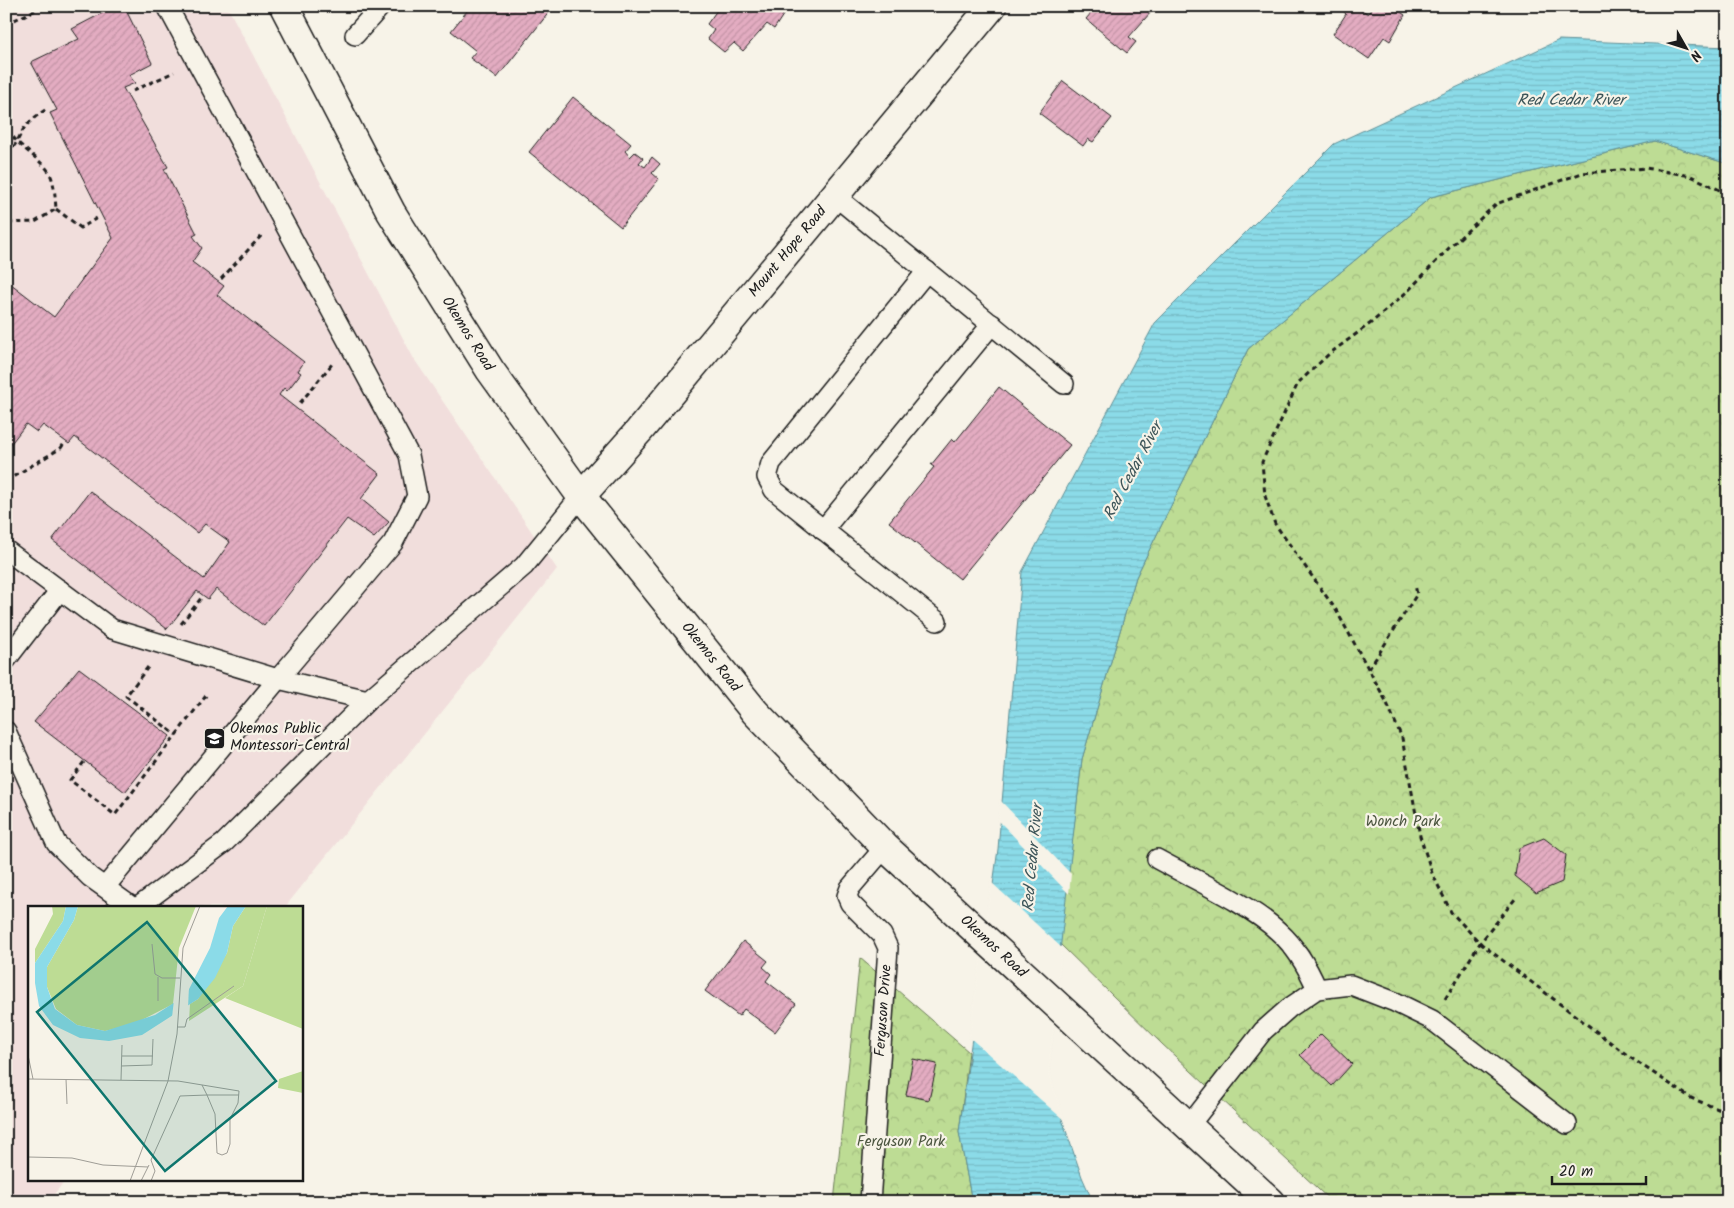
<svg xmlns="http://www.w3.org/2000/svg" width="1734" height="1208" viewBox="0 0 1734 1208" font-family="Kalam,sans-serif">
  <style>
    .built { fill: #f1dedc }
    .park { fill: url(#park-crowns); stroke: #6c7c58 }
    .water { fill: url(#water-rules); stroke: #5f8f96 }
    .pier { fill: #f7f3e8 }
    .building { fill: url(#building-hatch); stroke: #1c1c1c }
    .lines { fill: none; stroke-linecap: round; stroke-linejoin: round }
    .service-casing { stroke: #1c1c1c; stroke-width: 22 }
    .tertiary-casing { stroke: #1c1c1c; stroke-width: 31 }
    .secondary-casing { stroke: #1c1c1c; stroke-width: 31 }
    .path { stroke: #1c1c1c; stroke-width: 3; stroke-dasharray: 5 4; stroke-linecap: butt }
    .service { stroke: #f7f3e8; stroke-width: 19 }
    .tertiary { stroke: #f7f3e8; stroke-width: 28 }
    .secondary { stroke: #f7f3e8; stroke-width: 28 }
    .labels { text-anchor: middle; dominant-baseline: central; stroke-width: 4.5; stroke-linejoin: round; paint-order: stroke }
    .street-label { font-size: 15px; fill: #1c1c1c; stroke: #f7f3e8 }
    .poi-label { font-size: 15px; fill: #1c1c1c; stroke: #f7f3e8; text-anchor: start }
    .park-label { font-size: 15px; fill: #4c5640; stroke: #f7f3e8 }
    .water-label { font-size: 16px; font-style: italic; fill: #3d5559; stroke: #f7f3e8 }
    .inset-road { fill: none; stroke: #9f9d96; stroke-width: 1 }
    .view { fill: #0f766e; fill-opacity: 0.15; stroke: #0f766e; stroke-width: 2.5 }
    .inset-edge { fill: none; stroke: #1c1c1c; stroke-width: 2.5 }
  </style>
  <defs>
    <pattern id="park-crowns" width="20" height="18" patternUnits="userSpaceOnUse" patternTransform="scale(1.25)"><rect width="20" height="18" fill="#bddc94"/><path d="M2 6a3 3 0 1 1 6 0M12 15a3 3 0 1 1 6 0" fill="none" stroke="#a2bc7f"/></pattern>
    <pattern id="water-rules" width="6" height="5" patternUnits="userSpaceOnUse" patternTransform="scale(1.25)"><rect width="6" height="5" fill="#8bdbe8"/><path d="M0 2.5h6" fill="none" stroke="#77bbc6"/></pattern>
    <pattern id="building-hatch" width="6" height="6" patternUnits="userSpaceOnUse" patternTransform="scale(1.25)"><rect width="6" height="6" fill="#e3acc1"/><path d="M-1 1l2-2M0 6l6-6M5 7l2-2" fill="none" stroke="#c293a5"/></pattern>
  </defs>
  <rect width="100%" height="100%" fill="#f7f3e8"/>
  <filter id="ink" filterUnits="userSpaceOnUse"><feTurbulence type="fractalNoise" baseFrequency=".02" numOctaves="2"/><feDisplacementMap in="SourceGraphic" scale="10" xChannelSelector="R" yChannelSelector="G"/><feConvolveMatrix kernelMatrix="1 2 1 2 8 2 1 2 1" color-interpolation-filters="sRGB"/></filter>
  <g filter="url(#ink)">
    <polygon class="built" points="6,6 227,6 414,359 557,569 285,907 29,907 29,1179 66,1179 48,1202 6,1202"/>
    <g class="park">
      <polygon points="1655,141 1728,164 1728,1202 1332,1202 1162,1044 1060,944 1082,759 1136,577 1248,349 1431,197"/>
      <polygon points="860,958 969,1052 959,1132 972,1202 834,1202"/>
    </g>
    <polygon class="water" points="1559,40 1728,47 1728,164 1655,141 1431,197 1248,349 1136,577 1082,759 1046,1073 1082,1177 1093,1202 972,1202 959,1132 998,849 1022,572 1155,323 1334,144"/>
    <g class="pier">
      <polygon points="1000,800 1071,874 1069,894 998,820"/>
      <polygon points="991,882 1062,948 1049,1073 1065,1121 969,1037"/>
    </g>
    <g class="building">
      <polygon points="116,6 124,6 152,63 129,75 135,83 123,88 168,167 164,169 197,234 193,236 202,248 192,262 224,286 217,295 304,362 298,371 301,373 287,391 284,388 279,395 380,474 361,499 389,522 374,538 347,519 264,626 216,589 208,599 197,591 167,629 52,540 90,491 204,579 230,542 205,524 197,533 75,437 69,444 43,425 37,432 26,424 6,450 6,280 54,317 113,238 50,113 57,110 31,62 79,39 72,29"/>
      <polygon points="471,6 554,6 497,78 470,58 476,51 451,31"/>
      <polygon points="720,6 789,6 774,29 767,24 743,51 734,43 724,52 708,39 714,30 707,24"/>
      <polygon points="1097,6 1144,6 1151,12 1129,37 1136,42 1127,53 1086,19"/>
      <polygon points="1346,6 1357,6 1368,14 1373,6 1392,6 1405,15 1390,41 1384,37 1369,59 1333,34 1346,14 1343,11"/>
      <polygon points="1063,81 1112,118 1093,142 1088,139 1083,146 1039,113"/>
      <polygon points="573,97 631,144 625,151 630,157 635,152 643,158 639,163 645,167 652,157 660,164 652,173 659,179 621,227 529,152"/>
      <polygon points="999,387 1070,445 960,579 889,522 934,467 931,465 952,439 955,442"/>
      <polygon points="79,668 170,736 125,792 34,722"/>
      <polygon points="1544,838 1566,855 1562,882 1536,893 1515,876 1519,848"/>
      <polygon points="743,941 768,961 763,967 771,974 766,981 796,1004 775,1032 744,1009 739,1016 705,991"/>
      <polygon points="1321,1034 1352,1064 1332,1086 1300,1055"/>
      <polygon points="913,1059 937,1064 929,1100 906,1095"/>
    </g>
    <g class="lines">
      <defs>
        <g id="service">
          <polyline points="355,35 381,6"/>
          <polyline points="835,196 1064,384"/>
          <polyline points="927,271 771,463 767,477 774,490 937,621"/>
          <polyline points="823,530 992,324"/>
          <polyline points="6,550 112,629 278,679 393,543 417,496 409,455 167,6"/>
          <polyline points="6,660 60,590"/>
          <polyline points="6,731 56,843 90,877 132,907"/>
          <path d="M1157,859C1193,879 1251,905 1279,932C1297,948 1308,968 1317,989"/>
          <polyline points="105,887 278,679 368,700"/>
          <polyline points="138,907 224,843 368,700 524,566 581,496"/>
          <polyline points="1188,1127 1263,1031 1289,1008 1317,989 1351,985 1395,1002 1432,1020 1567,1124"/>
          <path id="s1" d="M870,1202L888,948L882,935L850,903L847,896L850,888L885,847"/>
        </g>
        <g id="tertiary">
          <path id="s2" d="M581,496L639,431L992,6"/>
        </g>
        <g id="secondary">
          <path id="s3" d="M284,6L391,212L490,370L581,496L755,712L885,847L1271,1202"/>
        </g>
      </defs>
      <use href="#service" class="service-casing"/>
      <use href="#tertiary" class="tertiary-casing"/>
      <use href="#secondary" class="secondary-casing"/>
      <g class="path">
        <polyline points="138,6 142,13"/>
        <polyline points="6,24 44,6"/>
        <polyline points="133,91 174,72"/>
        <path d="M6,132H9C20,147 34,155 46,168C55,178 55,197 56,209L35,222L6,223"/>
        <path d="M6,153C18,144 16,142 23,130C29,121 39,114 48,108"/>
        <polyline points="1728,194 1691,176 1646,168 1582,173 1496,204 1449,248 1409,290 1371,323 1329,354 1298,383 1262,462 1265,496 1275,524 1336,610 1386,701 1402,738 1420,836 1432,873 1451,912 1480,943 1631,1058 1691,1098 1728,1113"/>
        <polyline points="56,209 81,228 97,218"/>
        <polyline points="221,279 262,235"/>
        <polyline points="300,403 332,364"/>
        <polyline points="6,481 61,448 65,442"/>
        <polyline points="181,624 202,597"/>
        <polyline points="148,667 126,696 176,735"/>
        <polyline points="1369,669 1417,594 1415,585"/>
        <polyline points="84,762 70,780 115,815 208,693"/>
        <polyline points="1445,999 1480,943 1515,899"/>
      </g>
      <use href="#service" class="service"/>
      <use href="#tertiary" class="tertiary"/>
      <use href="#secondary" class="secondary"/>
    </g>
  </g>
  <defs>
    <symbol id="school-square" viewBox="-11 -11 22 22"><rect x="-9" y="-9" width="18" height="18" rx="4" fill="#1c1c1c" stroke="#f7f3e8"/><path d="M0-5L7-2L0 1L-7-2ZM-4 1L0 2.5L4 1V4Q0 6-4 4Z" fill="#fff"/></symbol>
  </defs>
  <g fill-rule="evenodd">
    <use href="#school-square" x="202" y="726" width="25" height="25"/>
  </g>
  <g class="labels">
    <g class="street-label">
      <text stroke="none"><textPath href="#s2" startOffset="320">Mount Hope Road</textPath></text>
      <text stroke="none"><textPath href="#s3" startOffset="376">Okemos Road</textPath></text>
      <text stroke="none"><textPath href="#s3" startOffset="781">Okemos Road</textPath></text>
      <text stroke="none"><textPath href="#s3" startOffset="1186">Okemos Road</textPath></text>
      <text stroke="none"><textPath href="#s1" startOffset="192">Ferguson Drive</textPath></text>
    </g>
    <g class="poi-label">
      <text x="230" y="729">Okemos Public<tspan x="230" dy="17">Montessori-Central</tspan></text>
    </g>
    <g class="park-label">
      <text x="1403" y="822">Wonch Park</text>
      <text x="901" y="1142">Ferguson Park</text>
    </g>
    <g class="water-label">
      <text x="1571" y="100">Red Cedar River</text>
      <text transform="translate(1133 471) rotate(-62)">Red Cedar River</text>
      <text transform="translate(1033 858) rotate(-85)">Red Cedar River</text>
    </g>
  </g>
  <g transform="translate(28 906)">
    <rect width="275" height="275" fill="#f7f3e8"/>
    <path d="M24,0H38L35,15L7,57V43L25,8ZM239,0H275V123L197,92L215,80ZM275,165V187L250,182L251,173Z" fill="#bddc94"/>
    <path d="M50,0H168L151,42L145,98L106,118L77,125L49,119L28,103L19,81V61L46,14ZM218,0H239L215,80L161,115L162,98L170,93L199,47L205,20Z" fill="#bddc94"/>
    <path d="M38,0H50L46,14L19,61V81L27,103L49,119L77,125L127,109L158,89L182,42L191,12L200,0H218L205,20L199,47L187,72L170,93L114,129L81,135L52,132L25,119L11,100L7,77V57L35,15Z" fill="#8bdbe8"/>
    <path d="M161,80L160,102L144,111L146,94Z" fill="#f7f3e8"/>
    <path class="inset-road" d="M124,38L127,68L134,72H152M130,95V71M149,121H157L159,113L206,80M0,149L5,173M94,150H125M93,160L124,159L125,133M0,173L150,175L211,185L210,197L202,213V238L199,247L194,249L189,247L187,208L179,189L152,190L123,254L127,265L123,275M38,173L39,198M93,174L94,139M174,179L179,189H211M0,251L44,252L75,259L120,261M102,275L140,175L149,128L155,42L172,0M113,275L121,259"/>
    <path class="view" d="M119,16L248,175L137,265L9,106Z"/>
    <rect width="275" height="275" class="inset-edge"/>
  </g>
  <rect width="1734" height="1208" fill="none" stroke="#f7f3e8" stroke-width="25"/>
  <rect x="12" y="12" width="1709" height="1183" fill="none" stroke="#1c1c1c" stroke-width="2" filter="url(#ink)"/>
  <g transform="translate(1686 48) rotate(129)" stroke="#f7f3e8" stroke-width="4" paint-order="stroke">
  <path d="M0-4L9 19L0 12L-9 19Z" fill="#1c1c1c"/>
  <text y="-8" font-size="14" font-weight="bold" text-anchor="middle" fill="#1c1c1c">N</text>
  </g>
  <path d="M1552 1176v8h94v-8" fill="none" stroke="#1c1c1c" stroke-width="2.5"/>
  <text x="1559" y="1176" font-size="15" fill="#1c1c1c" stroke="#f7f3e8" stroke-width="4" paint-order="stroke">20 m</text>
</svg>
